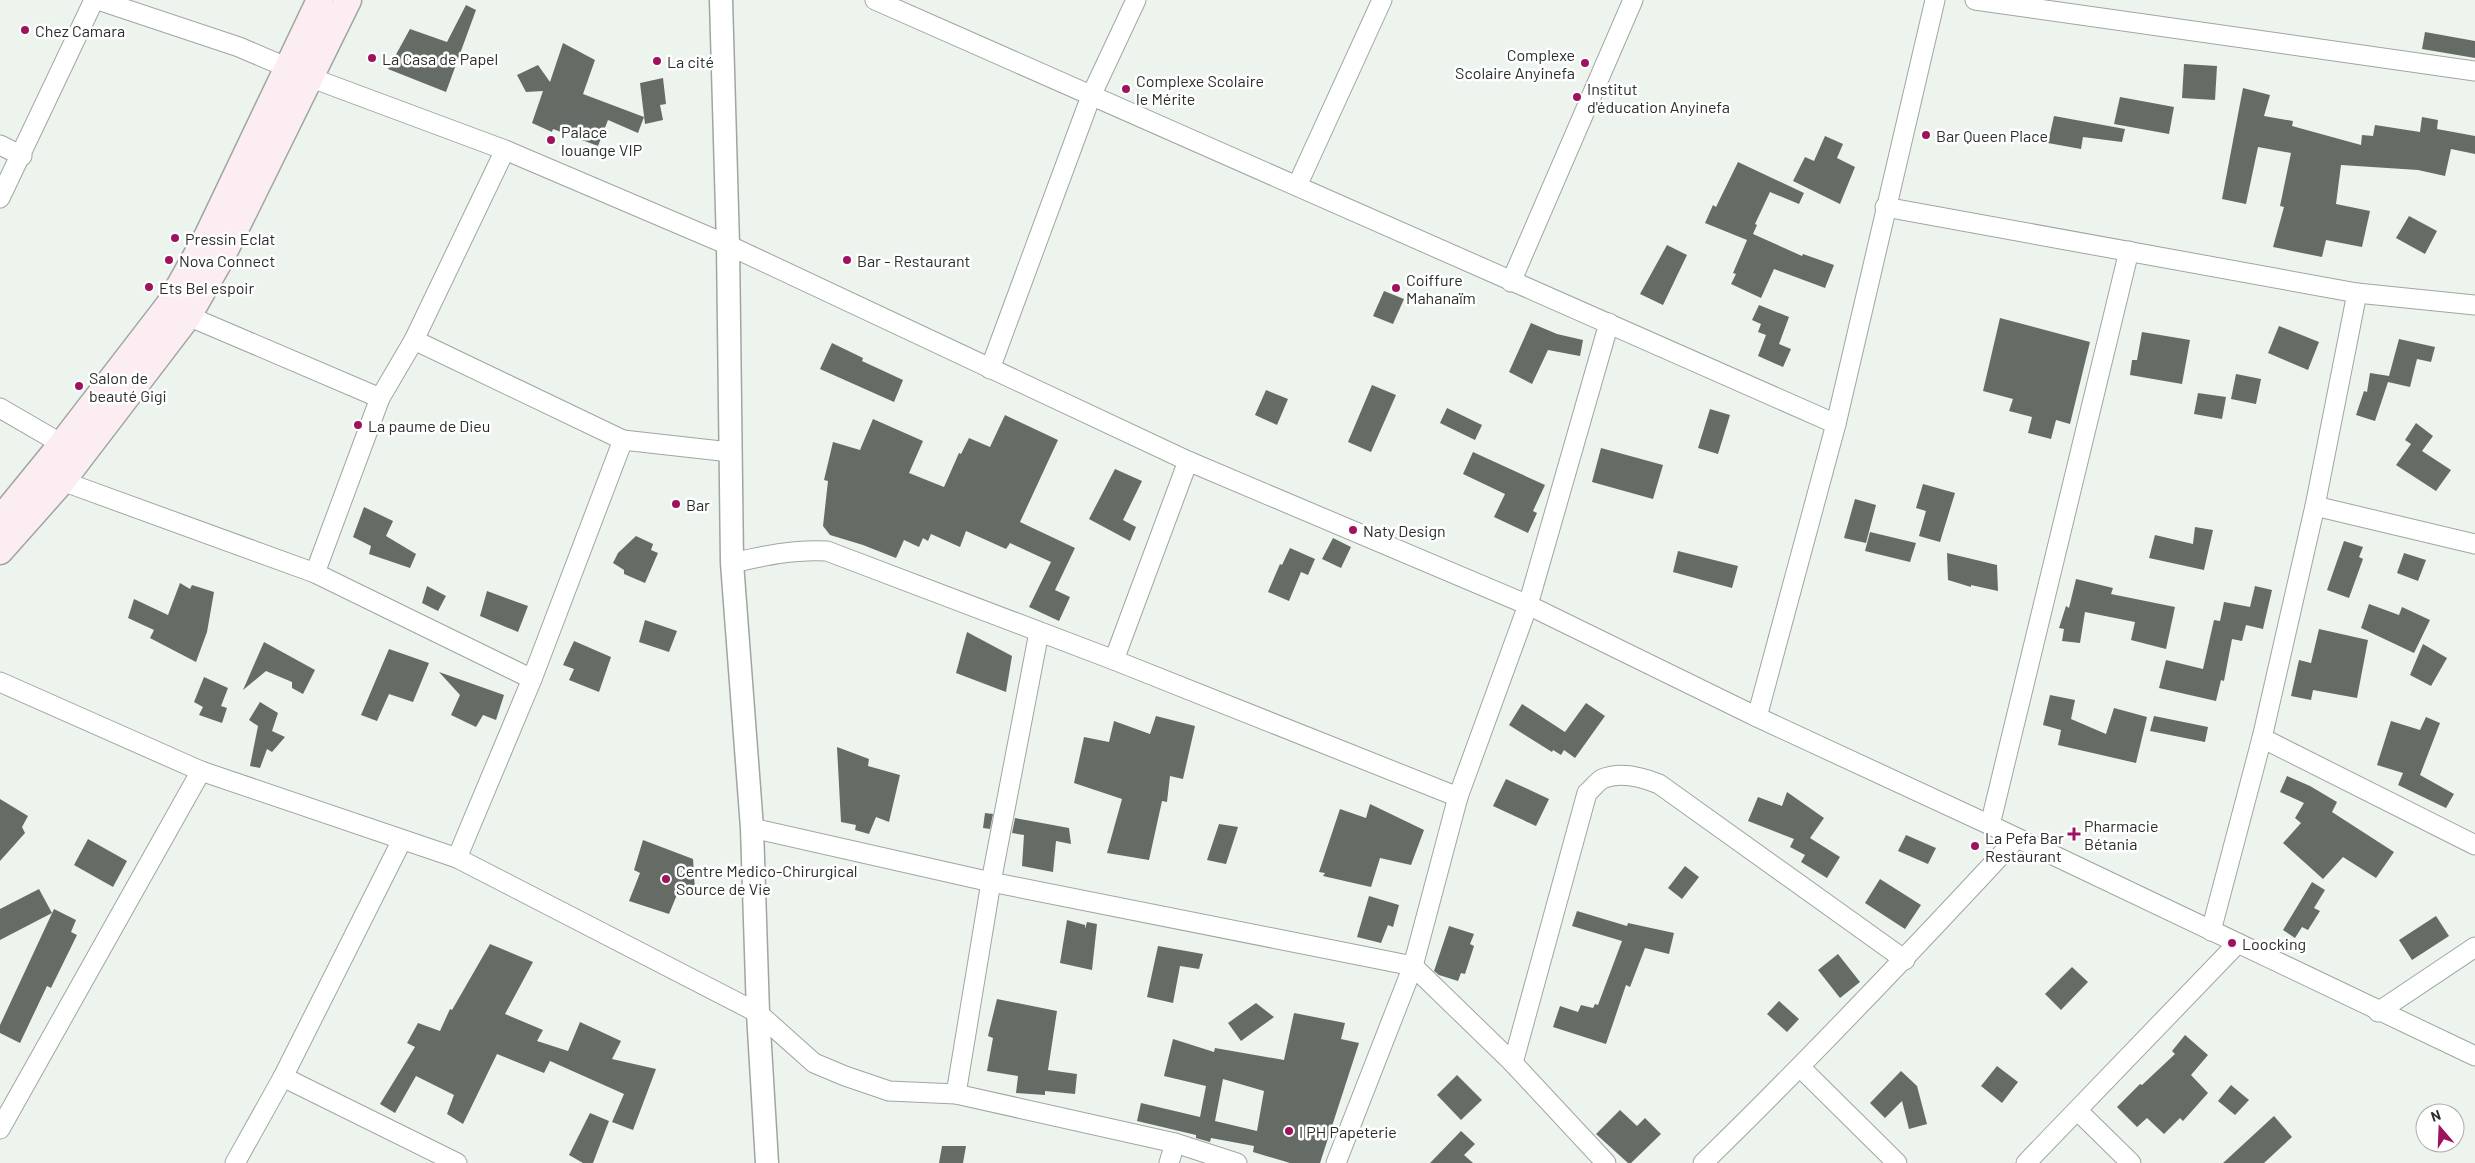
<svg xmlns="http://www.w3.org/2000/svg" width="2475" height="1163" viewBox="0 0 2475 1163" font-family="Barlow,sans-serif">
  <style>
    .building { fill: #656c66; fill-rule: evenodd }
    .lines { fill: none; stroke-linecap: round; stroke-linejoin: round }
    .minor-casing { stroke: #9fa6a0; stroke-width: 21 }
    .tertiary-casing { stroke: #9fa6a0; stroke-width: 25 }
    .secondary-casing { stroke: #9fa6a0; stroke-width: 29 }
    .minor { stroke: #fff; stroke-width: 19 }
    .tertiary { stroke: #fff; stroke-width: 22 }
    .secondary { stroke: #fcedf3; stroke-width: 26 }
    .poi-dot { fill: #9e125e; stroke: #fff; stroke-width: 2 }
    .labels { text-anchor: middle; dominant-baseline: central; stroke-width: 5; stroke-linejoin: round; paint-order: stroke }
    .poi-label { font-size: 16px; fill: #2b2d2b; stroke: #fff; text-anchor: start }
  </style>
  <rect width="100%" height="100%" fill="#edf4ee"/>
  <g class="building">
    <polygon points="466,5 476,10 446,92 388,69 410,29 447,42"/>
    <polygon points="2425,32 2475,41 2475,58 2422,49"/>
    <polygon points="563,43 595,60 583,94 644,117 638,133 608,120 598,146 553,129 552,132 532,123 543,91 526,92 517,75 538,65 550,82"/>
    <polygon points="2184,64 2217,66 2215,100 2182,98"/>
    <polygon points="663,78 666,104 660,105 663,120 645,124 640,83"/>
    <polygon points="2243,88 2270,95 2264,116 2293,121 2292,126 2361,145 2362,135 2373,136 2375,125 2420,132 2422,117 2438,120 2437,129 2475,136 2475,154 2451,149 2445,176 2418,170 2341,165 2336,204 2370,211 2362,247 2326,240 2322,257 2273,247 2284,207 2280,206 2291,153 2258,147 2246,204 2222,199"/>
    <polygon points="2120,97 2174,107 2169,134 2114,124"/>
    <polygon points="2054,116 2125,129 2122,142 2083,137 2081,149 2048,143"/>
    <polygon points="1825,136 1843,144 1837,158 1855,167 1840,204 1793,181 1805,157 1814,161"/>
    <polygon points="1738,162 1804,193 1799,204 1770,192 1755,224 1757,225 1753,234 1802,256 1803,254 1834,265 1825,288 1774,269 1761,298 1731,284 1736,274 1733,273 1747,240 1705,223 1713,205 1716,207"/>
    <polygon points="2409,216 2437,231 2425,254 2396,238"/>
    <polygon points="1667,245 1687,255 1663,305 1640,294"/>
    <polygon points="1384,291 1404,299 1393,324 1373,316"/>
    <polygon points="1759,305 1789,317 1779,344 1791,349 1783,367 1758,356 1766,335 1758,332 1761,324 1752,320"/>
    <polygon points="2000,318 2090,342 2070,424 2056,420 2051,439 2028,433 2032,417 2009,411 2013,399 1983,391"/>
    <polygon points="1531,323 1557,334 1583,340 1580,356 1548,350 1532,384 1509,372"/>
    <polygon points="2279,326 2319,342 2308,370 2268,353"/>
    <polygon points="2142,332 2190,340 2182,384 2130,375 2132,360 2137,360"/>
    <polygon points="2399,339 2435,347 2431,362 2417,359 2410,387 2388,382 2375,421 2356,415 2364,391 2367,392 2370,373 2389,376"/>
    <polygon points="832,343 863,358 862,361 903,380 894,402 820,369"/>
    <polygon points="2236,374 2261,379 2256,404 2231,399"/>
    <polygon points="1372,385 1396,395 1371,452 1348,442"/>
    <polygon points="1266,390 1288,399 1277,425 1255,415"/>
    <polygon points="2198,393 2226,397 2222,419 2194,414"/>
    <polygon points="1447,408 1482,425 1475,440 1440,423"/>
    <polygon points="1710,409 1730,415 1718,454 1698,448"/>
    <polygon points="1005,415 1058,440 1020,522 1075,548 1055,590 1070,597 1059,621 1029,607 1051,562 1010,543 1006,549 966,531 960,547 931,534 928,541 923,538 919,547 904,540 896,558 863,545 830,535 823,526 828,481 824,480 833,442 860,450 873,419 923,441 909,473 944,487 959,453 961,454 969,438 990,447"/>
    <polygon points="2416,423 2433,436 2422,451 2451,470 2436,491 2396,465 2411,444 2405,440"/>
    <polygon points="1601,448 1663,465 1653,499 1592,482"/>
    <polygon points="1473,452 1545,485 1533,511 1537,513 1528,533 1494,517 1505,494 1463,474"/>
    <polygon points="1115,469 1142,481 1123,520 1136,527 1130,541 1089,519"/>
    <polygon points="1923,484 1955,493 1940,542 1919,536 1926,511 1916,508"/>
    <polygon points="1855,499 1876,505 1866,543 1844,538"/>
    <polygon points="364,507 393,521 386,536 416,554 410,568 369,554 371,546 353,537"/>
    <polygon points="2195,527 2213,530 2204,570 2149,558 2155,535 2193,544"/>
    <polygon points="1870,532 1916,543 1910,562 1865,551"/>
    <polygon points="636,536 653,544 651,550 658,553 645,583 624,574 624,570 613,563 618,553"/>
    <polygon points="1333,538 1351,547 1341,568 1322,559"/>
    <polygon points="2344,541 2363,547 2359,557 2363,559 2349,598 2327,590"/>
    <polygon points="1290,548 1315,559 1308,575 1301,572 1289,601 1268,592 1280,564 1282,565"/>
    <polygon points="1678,551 1738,566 1732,588 1673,572"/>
    <polygon points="1947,553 1997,565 1998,591 1971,585 1971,587 1948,580"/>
    <polygon points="2404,553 2426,560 2418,581 2397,573"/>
    <polygon points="2076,579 2113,588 2111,594 2175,607 2166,649 2131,640 2135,622 2085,612 2080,643 2062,641 2064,629 2059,628 2066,606 2069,608"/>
    <polygon points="180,583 190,589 192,585 214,592 207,632 196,662 150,638 154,630 128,618 134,599 168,615"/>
    <polygon points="427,586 446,596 438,611 422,603"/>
    <polygon points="2255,586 2272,590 2263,629 2246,625 2242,641 2232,639 2224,681 2221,680 2216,701 2159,688 2166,660 2203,669 2214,620 2220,621 2224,602 2250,607"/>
    <polygon points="487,591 528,606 518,632 480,616"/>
    <polygon points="2369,604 2399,615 2402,607 2430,620 2414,653 2361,628"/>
    <polygon points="645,620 677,631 669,652 639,642"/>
    <polygon points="2319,629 2368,640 2357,698 2313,690 2311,700 2291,696 2299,660 2311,663"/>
    <polygon points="967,632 1012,656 1006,692 956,673"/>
    <polygon points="574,641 611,657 599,692 569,680 574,669 563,665"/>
    <polygon points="264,642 315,670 303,694 292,688 292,682 266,671 243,690"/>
    <polygon points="2423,644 2447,658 2431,686 2410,675"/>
    <polygon points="389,649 429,663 413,702 389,694 377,721 361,715"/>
    <polygon points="439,672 504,695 496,720 483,715 476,727 451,715 460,695"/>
    <polygon points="204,677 228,688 221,706 227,708 222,723 199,715 203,707 194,702"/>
    <polygon points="2050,695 2075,700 2071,719 2106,734 2114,708 2147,717 2136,763 2058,745 2061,730 2043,725"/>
    <polygon points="260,702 278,713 272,731 285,737 272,752 267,749 260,768 250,766 258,726 249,720"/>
    <polygon points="1586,703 1605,716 1575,758 1564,750 1561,755 1553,750 1552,752 1509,725 1522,704 1565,732"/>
    <polygon points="1156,716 1195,726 1183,779 1170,776 1167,802 1162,801 1149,860 1107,853 1122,799 1074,783 1084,737 1109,742 1114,721 1150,734"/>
    <polygon points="2154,716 2208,727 2205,742 2150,731"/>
    <polygon points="2426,717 2440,723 2420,775 2454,794 2446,808 2398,785 2403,773 2377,765 2391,721 2420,730"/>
    <polygon points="837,747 869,759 868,766 900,775 889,822 876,817 869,834 855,830 856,825 841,822"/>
    <polygon points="2287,776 2310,786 2337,802 2332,812 2394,852 2376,878 2343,857 2323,879 2283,843 2301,823 2295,818 2304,803 2280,792"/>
    <polygon points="1506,779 1549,799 1536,826 1493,806"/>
    <polygon points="1787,792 1824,818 1810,838 1840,857 1827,878 1801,862 1805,855 1790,847 1794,839 1748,821 1758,797 1782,806"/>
    <polygon points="0,799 28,816 22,827 25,833 0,861"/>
    <polygon points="1370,804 1424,830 1411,865 1380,858 1371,887 1323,876 1325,873 1319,872 1340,809 1366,818"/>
    <polygon points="985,813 993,814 990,829 983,828"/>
    <polygon points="1015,818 1069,828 1071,844 1056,841 1053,872 1022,866 1024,835 1012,833"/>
    <polygon points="1219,824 1238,827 1226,864 1207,860"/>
    <polygon points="1906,835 1936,848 1928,864 1898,851"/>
    <polygon points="88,839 127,861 113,887 74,865"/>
    <polygon points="643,840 693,859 695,890 681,885 669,914 629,901 640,873 634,870"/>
    <polygon points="1685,866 1699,877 1682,899 1668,888"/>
    <polygon points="1880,879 1921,905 1905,929 1865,903"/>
    <polygon points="2312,882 2325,890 2314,908 2320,911 2308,930 2302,927 2295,938 2283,930"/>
    <polygon points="39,889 52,913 0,940 0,909"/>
    <polygon points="1369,896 1399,905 1393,927 1388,925 1381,943 1357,937"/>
    <polygon points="54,909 76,920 71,932 77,935 51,988 47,986 20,1043 0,1033 0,1025"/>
    <polygon points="1577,911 1627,926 1628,923 1674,933 1669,954 1645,948 1630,987 1626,985 1606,1044 1553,1027 1560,1006 1578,1012 1581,1005 1593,1008 1595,1004 1598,1005 1622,941 1572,926"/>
    <polygon points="2436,916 2449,936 2412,960 2399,940"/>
    <polygon points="1067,920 1085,925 1085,929 1087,922 1097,924 1092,970 1060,963"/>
    <polygon points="1449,926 1474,934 1470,944 1474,946 1465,974 1461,973 1458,981 1439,975 1434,971"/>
    <polygon points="490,944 533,962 505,1014 543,1030 537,1041 568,1051 580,1022 621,1041 612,1059 656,1069 633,1130 612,1122 624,1094 550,1061 544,1073 497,1054 463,1124 447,1114 454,1095 416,1076 395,1113 380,1104 415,1047 407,1043 418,1023 440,1031 450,1009 452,1010"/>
    <polygon points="1158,946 1203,954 1199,969 1180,966 1173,1003 1147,997"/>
    <polygon points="1838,954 1860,982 1840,998 1818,970"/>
    <polygon points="2072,967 2088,982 2061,1010 2045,994"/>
    <polygon points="997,999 1057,1011 1048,1070 1077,1074 1075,1094 1045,1091 1045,1095 1016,1093 1018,1076 987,1071 993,1038 988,1036"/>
    <polygon points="1779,1001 1799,1019 1787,1032 1767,1014"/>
    <polygon points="1256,1003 1274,1017 1241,1041 1228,1023"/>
    <path d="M1294,1013L1345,1023L1341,1039L1359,1043L1320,1163H1290L1253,1152L1254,1146L1211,1138L1210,1142L1196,1138V1135L1137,1121L1141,1103L1200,1117L1206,1086L1164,1076L1173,1039L1214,1052L1215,1048L1284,1060ZM1223,1079L1264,1091L1257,1131L1215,1121Z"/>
    <polygon points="2185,1035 2208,1055 2191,1075 2208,1093 2183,1121 2180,1118 2164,1134 2147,1118 2137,1127 2117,1107 2140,1084 2142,1085 2175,1054 2172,1051"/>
    <polygon points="1997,1066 2018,1082 2002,1103 1981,1086"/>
    <polygon points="1901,1071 1917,1086 1927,1124 1909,1129 1902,1101 1885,1118 1870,1103"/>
    <polygon points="1457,1075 1482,1100 1461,1120 1437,1095"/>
    <polygon points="2231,1085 2249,1100 2235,1115 2218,1101"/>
    <polygon points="1620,1110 1637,1126 1645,1118 1661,1134 1631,1163 1628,1163 1596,1134"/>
    <polygon points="590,1113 609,1121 593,1163 583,1163 569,1155"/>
    <polygon points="2274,1116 2292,1137 2264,1163 2223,1163"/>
    <polygon points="1461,1131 1475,1144 1464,1155 1473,1163 1430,1163"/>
    <polygon points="942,1146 966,1146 963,1163 939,1163"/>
  </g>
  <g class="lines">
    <defs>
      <g id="minor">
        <polyline points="98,0 239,47 309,77 505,150 728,245 1188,461 1528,605 1757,717 1990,825 2475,1056"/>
        <polyline points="875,0 1836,424"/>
        <polyline points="1975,0 2475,71"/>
        <polyline points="0,145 22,156"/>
        <polyline points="1297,186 1382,0"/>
        <polyline points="0,198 94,0"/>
        <polyline points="1885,207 2357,293 2475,305"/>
        <polyline points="1511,282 1633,0"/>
        <polyline points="188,316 380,398"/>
        <polyline points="414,340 623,440"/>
        <polyline points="990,369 1091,96 1136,0"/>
        <polyline points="0,408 62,444"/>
        <polyline points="62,481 315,573 532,679"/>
        <polyline points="2315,506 2475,544"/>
        <path d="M732,563C763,556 794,549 827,551L1114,660L1458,797"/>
        <polyline points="315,573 380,398 414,340 505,150"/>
        <polyline points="1114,660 1188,461"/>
        <polyline points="0,682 201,771 457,858 758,1013 814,1063 845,1076 889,1091 956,1094 1175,1143 1237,1163"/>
        <polyline points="1757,717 1836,424 1935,0"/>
        <polyline points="2262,738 2475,845"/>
        <polyline points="1990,825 2129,251"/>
        <polyline points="752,828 991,882 1413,966 1513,1063 1606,1163"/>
        <polyline points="457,858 532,679 623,440 730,452"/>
        <polyline points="2211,931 2262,738 2315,506 2357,293"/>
        <polyline points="2378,1012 2475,947"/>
        <path d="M1513,1063L1587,793C1592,789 1597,782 1602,779C1620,771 1642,777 1659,784L1905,960"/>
        <polyline points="1801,1068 1897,1163"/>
        <polyline points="283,1077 457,1163"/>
        <polyline points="956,1094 991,882 1039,632"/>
        <polyline points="2078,1111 2131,1163"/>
        <polyline points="0,1129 201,771"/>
        <polyline points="235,1163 283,1077 402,840"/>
        <polyline points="1169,1163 1175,1143"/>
        <polyline points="1336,1163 1413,966 1458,797 1528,605 1609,323"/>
        <path d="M1703,1163C1811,1058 1914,949 2016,839"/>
        <polyline points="2026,1163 2238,943"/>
      </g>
      <polyline id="tertiary" points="721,0 728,245 732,563 752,828 758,1013 767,1163"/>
      <g id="secondary">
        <polyline points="0,520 62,444 169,305 208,235 320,0"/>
        <polyline points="0,551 62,481 188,316 221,258 348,0"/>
      </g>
    </defs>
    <use href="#minor" class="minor-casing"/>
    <use href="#tertiary" class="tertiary-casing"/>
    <use href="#secondary" class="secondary-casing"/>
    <use href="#minor" class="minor"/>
    <use href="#tertiary" class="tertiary"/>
    <use href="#secondary" class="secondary"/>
  </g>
  <g class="poi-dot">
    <circle cx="25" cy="30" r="5"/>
    <circle cx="372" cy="58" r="5"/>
    <circle cx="657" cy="61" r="5"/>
    <circle cx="1585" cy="63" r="5"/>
    <circle cx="1126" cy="89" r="5"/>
    <circle cx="1577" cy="97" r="5"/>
    <circle cx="1926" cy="135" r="5"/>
    <circle cx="551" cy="140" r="5"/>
    <circle cx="175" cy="238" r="5"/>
    <circle cx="169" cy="260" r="5"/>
    <circle cx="847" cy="260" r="5"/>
    <circle cx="149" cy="287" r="5"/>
    <circle cx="1396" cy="288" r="5"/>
    <circle cx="79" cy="386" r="5"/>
    <circle cx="358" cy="425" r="5"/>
    <circle cx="676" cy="504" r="5"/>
    <circle cx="1353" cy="530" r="5"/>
    <path d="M2071.5 826.5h5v5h5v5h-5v5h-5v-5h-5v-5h5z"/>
    <circle cx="1975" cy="846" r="5"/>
    <circle cx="666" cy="879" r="5"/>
    <circle cx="2232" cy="943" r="5"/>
    <circle cx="1289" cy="1131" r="5"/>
  </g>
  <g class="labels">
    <g class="poi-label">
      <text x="35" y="30">Chez Camara</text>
      <text x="1575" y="54" text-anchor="end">Complexe<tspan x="1575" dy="18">Scolaire Anyinefa</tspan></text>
      <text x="382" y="58">La Casa de Papel</text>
      <text x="667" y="61">La cité</text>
      <text x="1136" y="80">Complexe Scolaire<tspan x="1136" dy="18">le Mérite</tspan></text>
      <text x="1587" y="88">Institut<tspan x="1587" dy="18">d'éducation Anyinefa</tspan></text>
      <text x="561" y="131">Palace<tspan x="561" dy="18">louange VIP</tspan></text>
      <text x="1936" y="135">Bar Queen Place</text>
      <text x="185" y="238">Pressin Eclat</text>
      <text x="179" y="260">Nova Connect</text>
      <text x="857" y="260">Bar - Restaurant</text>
      <text x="1406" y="279">Coiffure<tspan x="1406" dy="18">Mahanaïm</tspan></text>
      <text x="159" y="287">Ets Bel espoir</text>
      <text x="89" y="377">Salon de<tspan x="89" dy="18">beauté Gigi</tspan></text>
      <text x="368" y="425">La paume de Dieu</text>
      <text x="686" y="504">Bar</text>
      <text x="1363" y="530">Naty Design</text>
      <text x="2084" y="825">Pharmacie<tspan x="2084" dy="18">Bétania</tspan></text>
      <text x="1985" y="837">La Pefa Bar<tspan x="1985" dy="18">Restaurant</tspan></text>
      <text x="676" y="870">Centre Medico-Chirurgical<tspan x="676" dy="18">Source de Vie</tspan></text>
      <text x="2242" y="943">Loocking</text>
      <text x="1299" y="1131">I PH Papeterie</text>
    </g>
  </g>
  <g transform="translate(2440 1128) rotate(341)"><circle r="24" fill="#ffffff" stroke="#aaabaa"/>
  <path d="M0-4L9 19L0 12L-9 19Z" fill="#9e125e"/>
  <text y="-8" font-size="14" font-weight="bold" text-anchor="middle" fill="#2b2d2b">N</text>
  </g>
</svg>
